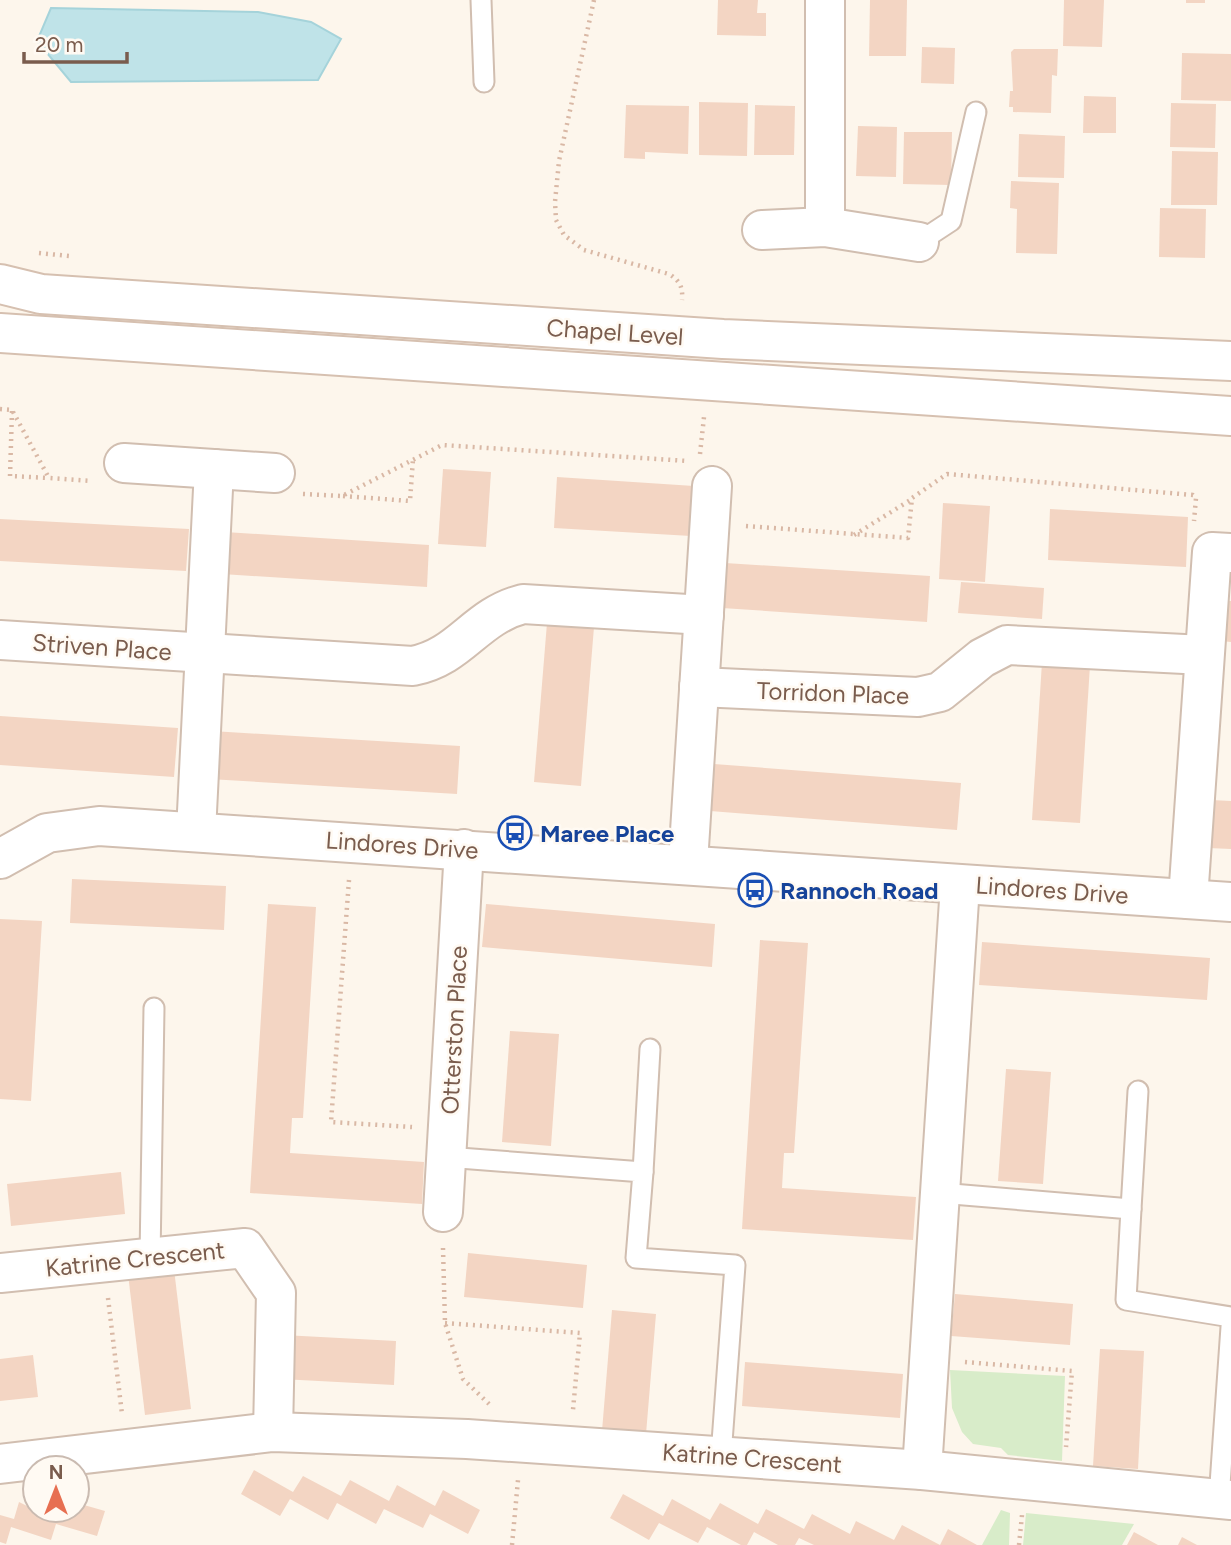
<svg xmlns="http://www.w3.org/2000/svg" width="1231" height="1545" viewBox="0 0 1231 1545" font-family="Figtree,sans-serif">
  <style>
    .green { fill: #d8ecc9 }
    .water { fill: #bfe3e8; stroke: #a5d3da; stroke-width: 2 }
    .building { fill: #f3d5c3 }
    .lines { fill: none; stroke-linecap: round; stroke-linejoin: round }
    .lane-casing { stroke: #d1beb0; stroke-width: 23 }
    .street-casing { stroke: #d1beb0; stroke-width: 42 }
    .secondary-casing { stroke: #d6c0b0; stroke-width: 42 }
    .path { stroke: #d9b8a5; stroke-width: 4.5; stroke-dasharray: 2 5; stroke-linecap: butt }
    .lane { stroke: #fff; stroke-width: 19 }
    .street { stroke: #fff; stroke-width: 38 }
    .secondary { stroke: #fff; stroke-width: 38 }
    .labels { text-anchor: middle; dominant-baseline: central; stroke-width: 5; stroke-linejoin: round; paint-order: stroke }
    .street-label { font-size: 24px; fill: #7a5c4d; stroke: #fffaf3 }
    .transit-label { font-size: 24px; font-weight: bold; fill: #164399; stroke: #fffaf3; text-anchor: start }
  </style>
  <rect width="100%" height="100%" fill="#fdf6ec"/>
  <g class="green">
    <polygon points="950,1370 1065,1376 1062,1461 1008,1455 1001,1448 973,1444 962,1432 952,1408"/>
    <polygon points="1001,1510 1010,1513 1009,1545 982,1545"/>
    <polygon points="1026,1513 1134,1524 1122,1545 1023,1545"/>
  </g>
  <polygon class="water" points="51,8 258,12 311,22 341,39 318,80 71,82 37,41"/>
  <g class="building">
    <polygon points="718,0 758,0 757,13 766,13 766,36 717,35"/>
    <polygon points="870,0 907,0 906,56 869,56"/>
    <polygon points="1064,0 1104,0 1102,47 1063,46"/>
    <rect x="1186" y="0" width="19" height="3"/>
    <polygon points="922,47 955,48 954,84 921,83"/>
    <polygon points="1014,49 1058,49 1057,76 1052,75 1051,113 1013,112 1013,107 1009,107 1010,91 1013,91 1011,52"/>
    <polygon points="1182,53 1231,54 1231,101 1181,100"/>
    <polygon points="1084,96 1116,97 1116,133 1083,133"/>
    <polygon points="699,102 748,103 747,156 699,155"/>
    <polygon points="1171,103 1216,104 1215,148 1170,147"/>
    <polygon points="626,105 689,106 688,154 645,152 645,159 624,158"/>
    <polygon points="755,105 795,106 794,155 754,155"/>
    <polygon points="858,126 897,127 896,177 856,176"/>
    <polygon points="904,132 952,132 951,185 903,184"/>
    <polygon points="1019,134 1065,136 1064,178 1018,177"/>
    <polygon points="1172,151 1218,152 1217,205 1171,205"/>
    <polygon points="1011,181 1059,183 1057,254 1016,253 1017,209 1010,208"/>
    <polygon points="1160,208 1206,209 1205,258 1159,257"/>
    <polygon points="443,469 491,472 486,547 438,544"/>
    <polygon points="557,477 694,486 691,536 554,528"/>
    <polygon points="943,503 990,506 985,582 939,579"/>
    <polygon points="1050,509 1188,517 1186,567 1048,560"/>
    <polygon points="0,519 189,529 186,571 0,561"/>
    <polygon points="225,532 429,545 427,587 222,574"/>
    <polygon points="725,563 930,576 927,622 722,608"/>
    <polygon points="961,582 1044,588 1042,619 958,613"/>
    <polygon points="1224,601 1231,601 1231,642 1221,641"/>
    <polygon points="547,623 594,627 581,786 534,782"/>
    <polygon points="1042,662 1090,665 1080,823 1032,820"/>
    <polygon points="0,716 178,728 174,777 0,765"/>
    <polygon points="212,731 460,746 457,794 209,779"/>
    <polygon points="714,764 961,783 957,830 710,811"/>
    <polygon points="1211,800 1231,801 1231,849 1208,848"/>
    <polygon points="72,879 226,886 224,930 70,923"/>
    <polygon points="268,904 316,907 303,1118 292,1118 290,1153 424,1162 422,1204 250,1193"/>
    <polygon points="486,904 715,924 712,967 482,947"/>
    <polygon points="0,919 42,921 31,1101 0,1099"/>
    <polygon points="760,940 808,943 794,1153 784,1153 782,1188 916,1197 913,1240 742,1229"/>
    <polygon points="982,942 1210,958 1207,1000 979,985"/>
    <polygon points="510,1031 559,1034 551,1146 502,1142"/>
    <polygon points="1006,1069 1051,1072 1043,1184 998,1181"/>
    <polygon points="121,1172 125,1214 11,1226 7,1184"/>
    <polygon points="468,1253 587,1265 583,1308 464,1297"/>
    <polygon points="173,1261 191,1409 145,1415 127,1266"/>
    <polygon points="955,1294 1073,1304 1070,1345 951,1336"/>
    <polygon points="612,1310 656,1314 646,1434 602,1431"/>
    <polygon points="283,1335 396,1341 394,1385 281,1379"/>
    <polygon points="1100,1349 1144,1351 1138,1469 1093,1466"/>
    <polygon points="33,1355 38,1397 0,1401 0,1359"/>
    <polygon points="745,1362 903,1374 900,1418 742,1406"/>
    <polygon points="254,1470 293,1492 303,1476 341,1496 350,1480 389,1501 397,1485 435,1506 443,1490 480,1510 468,1534 430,1514 423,1528 384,1509 376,1524 337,1503 328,1520 290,1499 280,1516 241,1494"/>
    <polygon points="623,1494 663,1516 672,1499 710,1520 720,1503 758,1524 766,1509 804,1529 812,1514 850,1534 856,1521 894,1540 902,1525 940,1545 814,1545 799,1538 795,1545 778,1545 754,1532 747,1545 741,1545 707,1527 698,1543 659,1523 649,1540 610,1518"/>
    <polygon points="19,1502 35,1510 59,1515 60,1510 77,1510 77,1503 105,1511 97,1536 56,1524 51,1540 11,1527 6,1544 0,1542 0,1515 14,1519"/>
    <polygon points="948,1529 977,1545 940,1545"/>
    <polygon points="1134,1532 1158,1545 1127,1545"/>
    <polygon points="1182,1537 1197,1545 1178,1545"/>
  </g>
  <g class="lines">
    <defs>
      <g id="lane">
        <polyline points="481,0 484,82"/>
        <polyline points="919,242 951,221 976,112"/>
        <polyline points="446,1157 643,1172 636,1258 735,1265 721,1456"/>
        <polyline points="643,1172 650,1049"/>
        <polyline points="940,1193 1131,1209 1126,1300 1231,1317"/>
        <polyline points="1131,1209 1138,1091"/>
        <polyline points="150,1258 154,1008"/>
        <polyline points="1219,1499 1231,1327"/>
      </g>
      <g id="street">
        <polyline points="825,0 825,227"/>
        <polyline points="762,230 825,227 919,242"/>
        <polyline points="124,463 275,473"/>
        <path d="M0,640L413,666C462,656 474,617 523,604L704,615"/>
        <polyline points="699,687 918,697 940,692 982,658 1007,645 1204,655"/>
        <polyline points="196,832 214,469"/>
        <polyline points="0,859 47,833 99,826 1231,902"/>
        <polyline points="688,863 712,486"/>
        <polyline points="1188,899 1212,552 1231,553"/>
        <polyline points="443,1212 464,849"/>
        <polyline points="0,1273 245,1248 276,1293 273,1432"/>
        <polyline points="0,1464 273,1432 467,1439 922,1470 1231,1500"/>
        <polyline points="922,1470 960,885"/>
      </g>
      <g id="secondary">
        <polyline points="0,284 41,294 723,339 1231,361"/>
        <polyline points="0,333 1231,416"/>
      </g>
    </defs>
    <use href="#lane" class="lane-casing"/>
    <use href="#street" class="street-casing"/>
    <use href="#secondary" class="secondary-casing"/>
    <g class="path">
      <path d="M594,0L559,161L555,202L556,220L564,235L584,250L669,274C680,281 683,287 682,300"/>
      <polyline points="39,253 69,256"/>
      <polyline points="0,409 12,410 49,478 92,481"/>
      <polyline points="12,411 10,476 49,478"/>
      <polyline points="700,454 704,417"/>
      <polyline points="303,494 342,496 442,445 688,461"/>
      <polyline points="343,496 410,501 413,459"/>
      <polyline points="746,526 908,538 912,498 947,474 1193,495 1196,498 1194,521"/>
      <polyline points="854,535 912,499"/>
      <polyline points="349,880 331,1122 412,1127"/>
      <polyline points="443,1248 445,1323 463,1379 489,1404"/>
      <polyline points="108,1298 122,1414"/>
      <polyline points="445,1323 580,1333 573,1410"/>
      <polyline points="965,1362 1072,1371 1066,1447"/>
      <polyline points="512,1545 518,1480"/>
      <polyline points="1019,1545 1022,1515"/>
    </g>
    <use href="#lane" class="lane"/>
    <use href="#street" class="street"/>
    <use href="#secondary" class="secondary"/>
  </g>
  <defs>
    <symbol id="bus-ring" viewBox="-11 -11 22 22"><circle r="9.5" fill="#fffaf3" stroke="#1a4fb4" stroke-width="1.5"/><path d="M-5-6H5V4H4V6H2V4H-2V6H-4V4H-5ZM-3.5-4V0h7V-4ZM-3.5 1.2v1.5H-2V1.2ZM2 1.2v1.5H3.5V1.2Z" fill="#1a4fb4"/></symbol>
  </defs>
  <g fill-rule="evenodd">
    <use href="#bus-ring" x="496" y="814" width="38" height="38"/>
    <use href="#bus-ring" x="736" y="871" width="38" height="38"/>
  </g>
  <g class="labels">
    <g class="street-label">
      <text transform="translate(615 332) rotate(4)">Chapel Level</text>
      <text transform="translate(102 647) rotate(4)">Striven Place</text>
      <text transform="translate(833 693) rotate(2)">Torridon Place</text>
      <text transform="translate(402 845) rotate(4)">Lindores Drive</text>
      <text transform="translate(1052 890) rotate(4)">Lindores Drive</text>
      <text transform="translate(454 1030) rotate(-87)">Otterston Place</text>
      <text transform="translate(135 1259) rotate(-6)">Katrine Crescent</text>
      <text transform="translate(752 1458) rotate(4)">Katrine Crescent</text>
    </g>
    <g class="transit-label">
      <text x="540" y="833">Maree Place</text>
      <text x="780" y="890">Rannoch Road</text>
    </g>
  </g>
  <g transform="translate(56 1489)"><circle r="33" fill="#fffaf3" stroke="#cabbb1" stroke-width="2"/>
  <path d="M0-5L12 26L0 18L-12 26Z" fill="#e76f51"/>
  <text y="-10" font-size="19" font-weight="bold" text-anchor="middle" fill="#7a5c4d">N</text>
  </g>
  <path d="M24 52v10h103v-10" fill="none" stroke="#7a5c4d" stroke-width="3.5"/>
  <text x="35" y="52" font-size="21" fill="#7a5c4d" stroke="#fffaf3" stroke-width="5" paint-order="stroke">20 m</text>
</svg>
